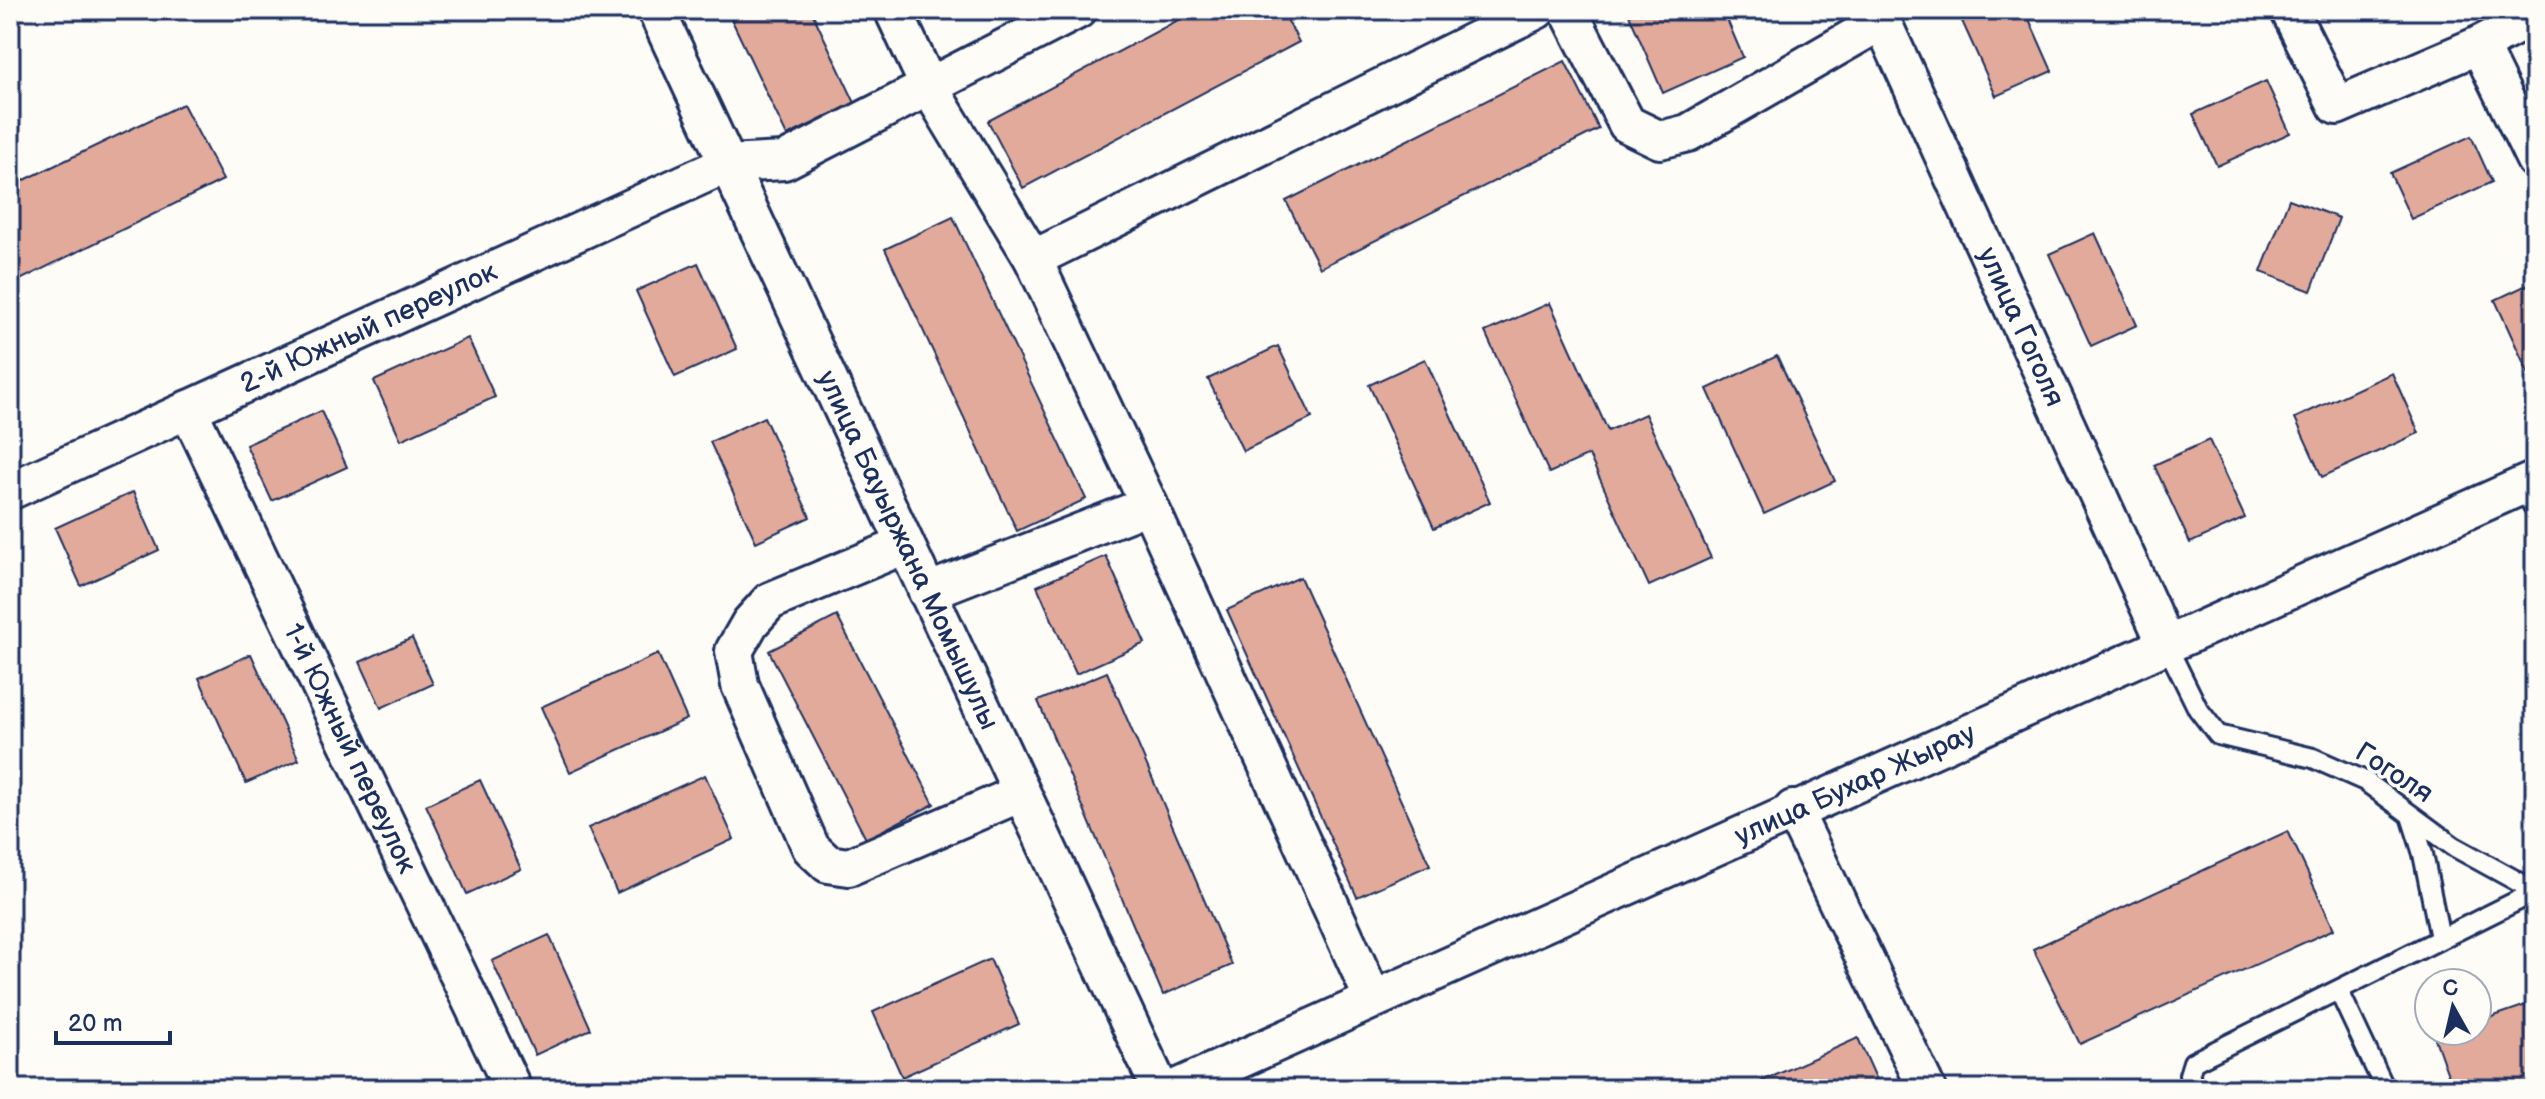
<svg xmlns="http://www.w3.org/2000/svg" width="2545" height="1099" viewBox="0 0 2545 1099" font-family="'Balsamiq Sans',sans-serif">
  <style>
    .building { fill: #e2aa9b; stroke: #1b2f5e; stroke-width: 2 }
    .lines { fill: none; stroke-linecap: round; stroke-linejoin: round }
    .lane-casing { stroke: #1b2f5e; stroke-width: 24 }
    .street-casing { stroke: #1b2f5e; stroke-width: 42 }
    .lane { stroke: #fdfcf7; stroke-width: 18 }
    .street { stroke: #fdfcf7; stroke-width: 36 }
    .labels { text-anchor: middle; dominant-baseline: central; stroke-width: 7; stroke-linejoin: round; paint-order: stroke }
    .street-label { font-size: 28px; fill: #1b2f5e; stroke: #fdfcf7 }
  </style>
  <rect width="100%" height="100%" fill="#fdfcf7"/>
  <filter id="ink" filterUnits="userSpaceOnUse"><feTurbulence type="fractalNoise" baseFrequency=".0125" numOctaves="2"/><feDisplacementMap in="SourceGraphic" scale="16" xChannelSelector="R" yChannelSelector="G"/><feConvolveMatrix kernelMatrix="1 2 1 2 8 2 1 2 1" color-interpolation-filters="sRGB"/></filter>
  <g filter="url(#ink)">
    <g class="building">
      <polygon points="727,10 811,10 855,103 787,136"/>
      <polygon points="1197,10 1282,10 1299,42 1023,188 988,121"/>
      <polygon points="1627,10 1723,10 1743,57 1663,93"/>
      <polygon points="1957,10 2025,10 2052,71 1996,96"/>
      <polygon points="1565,61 1599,129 1320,268 1286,201"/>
      <polygon points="2266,81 2290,133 2217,166 2193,114"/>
      <polygon points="183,104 223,180 14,283 10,274 10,187"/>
      <polygon points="2471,136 2492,182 2411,219 2390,173"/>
      <polygon points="2289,199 2339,218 2311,291 2261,272"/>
      <polygon points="953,217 1086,499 1017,531 885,249"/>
      <polygon points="2095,233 2137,325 2091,346 2049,254"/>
      <polygon points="698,263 737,349 675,377 636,291"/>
      <polygon points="2535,281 2535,375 2530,377 2495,300"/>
      <polygon points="1550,303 1608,431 1645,414 1711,558 1649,586 1589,455 1549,473 1485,332"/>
      <polygon points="468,338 495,397 401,440 374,381"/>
      <polygon points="1278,346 1312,418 1243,451 1208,379"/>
      <polygon points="1777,356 1835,481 1764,514 1707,389"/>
      <polygon points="1425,359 1490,502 1434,528 1369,385"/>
      <polygon points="2392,373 2419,433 2322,477 2295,418"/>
      <polygon points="321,411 347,467 272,501 246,445"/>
      <polygon points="764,417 810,517 756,542 710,442"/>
      <polygon points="2209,440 2245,518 2190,543 2154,465"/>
      <polygon points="133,492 159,550 81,586 55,528"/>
      <polygon points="1106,556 1145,643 1076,674 1037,586"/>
      <polygon points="1300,577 1430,865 1357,897 1227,610"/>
      <polygon points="837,616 934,804 866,839 769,651"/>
      <polygon points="412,638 433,684 381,708 360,662"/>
      <polygon points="251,654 299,760 246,783 199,678"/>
      <polygon points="658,654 687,719 570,772 541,707"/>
      <polygon points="1107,672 1232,965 1163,995 1038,701"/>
      <polygon points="705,775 734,839 617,893 588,828"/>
      <polygon points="480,780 521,869 467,894 426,805"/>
      <polygon points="2288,831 2334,929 2080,1044 2033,949"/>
      <polygon points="549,935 591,1029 535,1055 492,961"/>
      <polygon points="990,959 1019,1024 902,1077 873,1012"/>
      <polygon points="2526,1005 2535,1030 2535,1089 2453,1089 2434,1036 2450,1031 2477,1031 2477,1022"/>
      <polygon points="1858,1038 1881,1089 1745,1089"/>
    </g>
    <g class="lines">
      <defs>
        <g id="lane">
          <polyline points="2521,486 2535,509"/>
          <polyline points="2166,644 2198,709 2218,735 2313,758 2365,781 2453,846 2535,891"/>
          <polyline points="2411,816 2423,854 2440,938"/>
          <polyline points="2339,991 2385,1089"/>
          <polyline points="2195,1089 2189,1075 2193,1062 2535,892"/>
        </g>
        <g id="street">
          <path id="s1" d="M656,10L1160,1089"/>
          <polyline points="893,10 929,87 1033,259 1149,505 1373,999"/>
          <polyline points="1568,10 1627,124 1660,140 1688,133 1882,21"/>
          <path id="s2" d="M1877,10L2166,644"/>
          <polyline points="2289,10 2337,106 2479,45"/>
          <polyline points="2535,16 2479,45 2535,160"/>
          <polyline points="1033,259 1537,10"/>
          <path id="s3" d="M188,409L513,1089"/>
          <path id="s4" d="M10,491L727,164L784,161L1078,10"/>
          <polyline points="905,545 770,601 750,623 734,651 740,685 811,848 828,864 849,867 1021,793"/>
          <polyline points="927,592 1149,505"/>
          <polyline points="1793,809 1927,1089"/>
          <path id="s5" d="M1174,1089L2535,480"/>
        </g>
      </defs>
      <use href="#lane" class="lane-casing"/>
      <use href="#street" class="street-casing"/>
      <use href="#lane" class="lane"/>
      <use href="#street" class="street"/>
    </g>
  </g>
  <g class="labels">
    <g class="street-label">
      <text stroke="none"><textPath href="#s4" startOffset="394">2-й Южный переулок</textPath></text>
      <text stroke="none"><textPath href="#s2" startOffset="348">улица Гоголя</textPath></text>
      <text stroke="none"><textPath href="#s1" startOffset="596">улица Бауыржана Момышулы</textPath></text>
      <text stroke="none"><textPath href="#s3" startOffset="376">1-й Южный переулок</textPath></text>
      <text transform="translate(2394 773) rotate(33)">Гоголя</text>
      <text stroke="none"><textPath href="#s5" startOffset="746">улица Бухар Жырау</textPath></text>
    </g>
  </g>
  <rect width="2545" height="1099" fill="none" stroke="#fdfcf7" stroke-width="40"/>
  <rect x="20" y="20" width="2505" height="1059" fill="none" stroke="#1b2f5e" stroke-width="3" filter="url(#ink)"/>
  <g transform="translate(2453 1007) rotate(352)"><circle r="38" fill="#fdfcf7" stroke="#a3aaba" stroke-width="2"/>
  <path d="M0-6L14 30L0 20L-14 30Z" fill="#1b2f5e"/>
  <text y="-12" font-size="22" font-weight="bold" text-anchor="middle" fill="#1b2f5e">С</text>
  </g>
  <path d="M56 1031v12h114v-12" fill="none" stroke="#1b2f5e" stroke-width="4"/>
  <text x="68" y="1031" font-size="24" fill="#1b2f5e" stroke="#fdfcf7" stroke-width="6" paint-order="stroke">20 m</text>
</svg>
